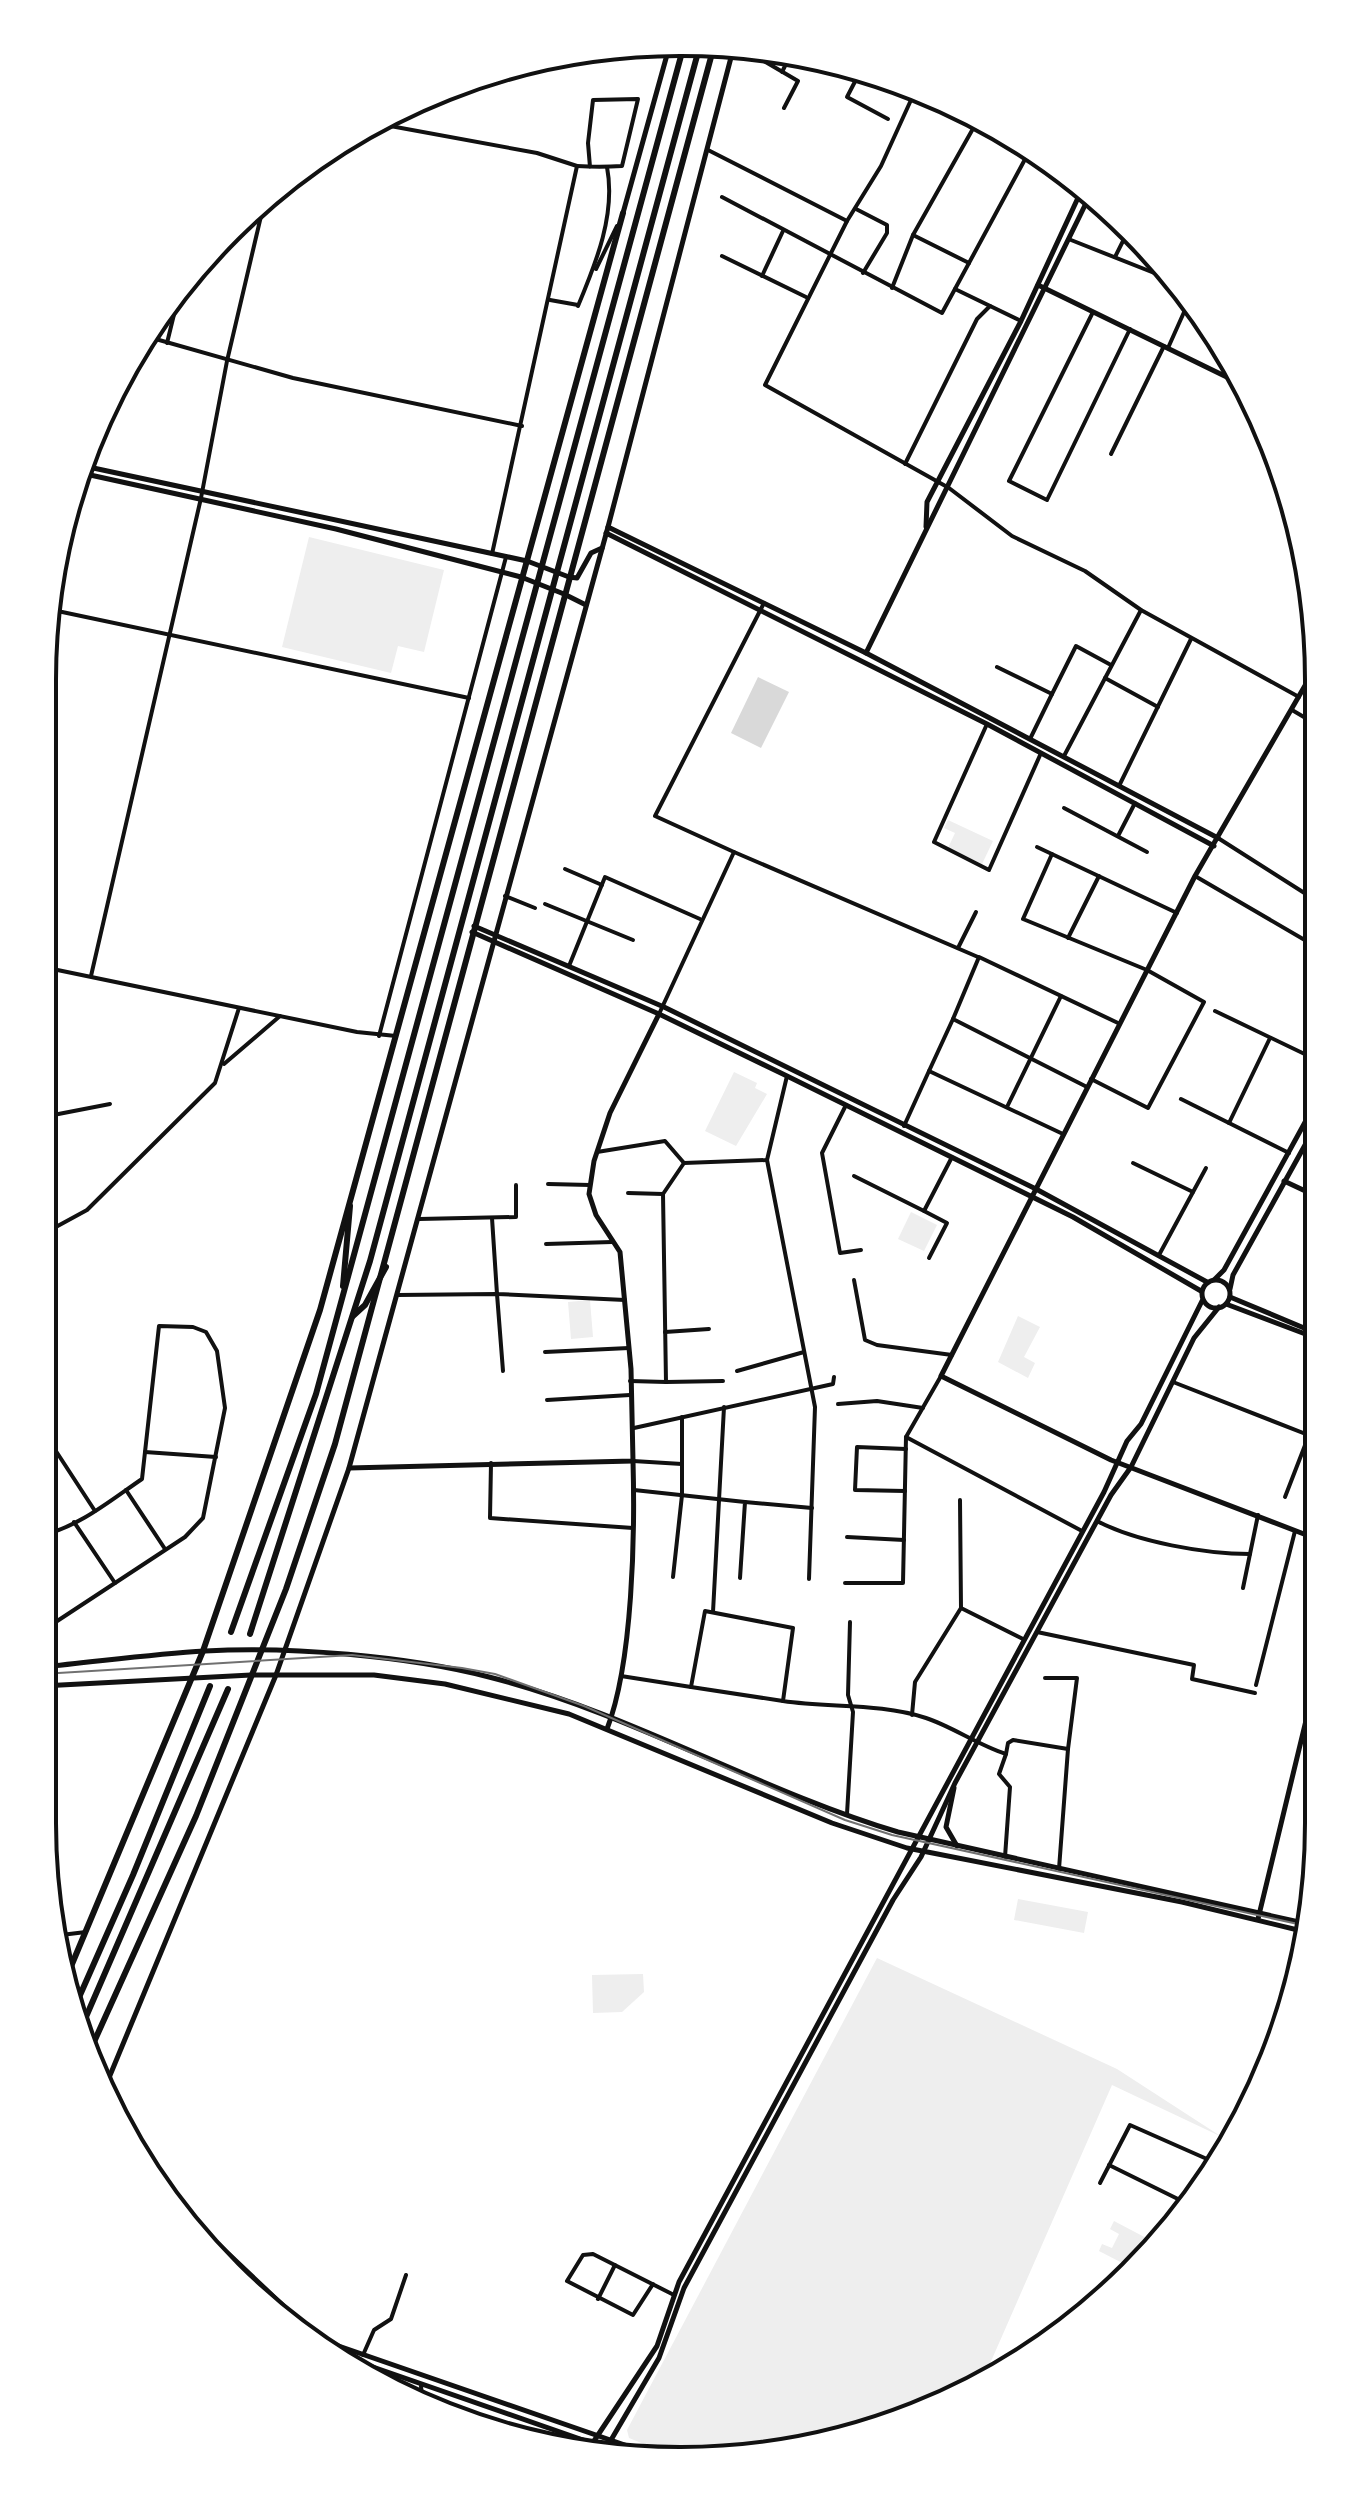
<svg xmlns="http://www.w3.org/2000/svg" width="1361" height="2503" viewBox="0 0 1361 2503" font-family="Manrope,sans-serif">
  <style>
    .green { fill: #eee }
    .water { fill: #d9d9d9 }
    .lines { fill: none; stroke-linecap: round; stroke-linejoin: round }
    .minor { stroke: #111; stroke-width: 4 }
    .tertiary { stroke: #111; stroke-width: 5 }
    .secondary { stroke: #111; stroke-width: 5 }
    .primary { stroke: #111; stroke-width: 6 }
    .trunk { stroke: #111; stroke-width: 6 }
    .rail { stroke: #707070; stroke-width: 2 }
    .rim { fill: none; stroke: #111; stroke-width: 4 }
  </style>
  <rect width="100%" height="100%" fill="#fff"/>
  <g class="green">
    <polygon points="309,537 444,570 424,652 398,646 391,673 282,647"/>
    <polygon points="948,820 993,841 982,864 948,848 955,833 944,828"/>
    <polygon points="734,1072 757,1083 755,1088 767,1094 736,1146 705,1131"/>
    <polygon points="911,1212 937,1225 924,1251 898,1239"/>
    <polygon points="590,1300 593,1337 571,1339 568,1302"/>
    <polygon points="1018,1316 1040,1327 1024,1357 1035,1363 1028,1378 998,1362"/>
    <polygon points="1018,1899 1088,1912 1084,1933 1014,1920"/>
    <polygon points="877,1958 1117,2069 1222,2137 1112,2085 985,2375 925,2412 723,2460 671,2455 629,2438 627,2430"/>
    <polygon points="643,1974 644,1992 622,2012 593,2013 592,1975"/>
    <polygon points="1114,2221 1152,2241 1130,2267 1099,2251 1102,2244 1112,2248 1119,2234 1110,2229"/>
  </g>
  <polygon class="water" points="758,677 789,692 761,748 731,733"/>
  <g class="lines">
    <g class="minor">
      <polyline points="740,47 798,81 784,108"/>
      <polyline points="861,70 847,97 888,119"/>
      <polyline points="782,72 791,54"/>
      <polyline points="374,123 537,153 577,166 492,554"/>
      <polyline points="708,150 847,221 881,166 916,89"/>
      <path d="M577,166C592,167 607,167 622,166L638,99L593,100L588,143L590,167"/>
      <polyline points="722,197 942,313 1030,150"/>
      <polyline points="856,209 887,225 887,233 863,273"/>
      <polyline points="847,221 765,385 949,488 1012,536 1085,571 1141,610 1299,697"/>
      <polyline points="1071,240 1172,280"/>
      <polyline points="722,256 806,297"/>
      <polyline points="1115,257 1128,231"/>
      <polyline points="969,263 913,235 979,118"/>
      <polyline points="596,269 617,226"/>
      <polyline points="762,276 783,231"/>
      <polyline points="892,288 913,235"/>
      <polyline points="955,289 1021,321"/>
      <polyline points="550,300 578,305"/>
      <path d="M578,306C596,263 616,214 607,167"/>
      <polyline points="1093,312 1009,481 1047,500 1130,329"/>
      <polyline points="145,336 293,378 522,426"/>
      <polyline points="167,343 181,286"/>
      <polyline points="1168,348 1189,301"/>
      <polyline points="1111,454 1164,346"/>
      <polyline points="905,464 977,319 990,306"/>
      <polyline points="48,609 469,698"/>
      <polyline points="997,667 1052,694 1076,646 1111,665"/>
      <polyline points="1105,678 1158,707"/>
      <polyline points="1292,710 1314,723"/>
      <polyline points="987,724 934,842 989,870 1041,753"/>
      <polyline points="1030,739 1052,694"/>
      <polyline points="1064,756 1141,610"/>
      <polyline points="1119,786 1191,639"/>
      <polyline points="1064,808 1147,852"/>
      <polyline points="1118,836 1135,803"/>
      <polyline points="1218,838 1306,894"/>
      <polyline points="1037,847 1177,913"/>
      <polyline points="734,852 978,957"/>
      <polyline points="1052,854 1023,919 1147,970 1204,1002 1148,1108 1091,1079"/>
      <polyline points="565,869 602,885"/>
      <polyline points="1195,876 1315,946"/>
      <polyline points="505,896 535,908"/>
      <polyline points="545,904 633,940"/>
      <polyline points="1068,938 1099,876"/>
      <polyline points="958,948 976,912"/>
      <polyline points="569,966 605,877 700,919"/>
      <polyline points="43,967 357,1032 396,1036"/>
      <polyline points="91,976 201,498 227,361 265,199"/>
      <polyline points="1215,1011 1315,1059"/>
      <polyline points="659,1014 734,852 655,816 764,603"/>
      <polyline points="379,1036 506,557"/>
      <polyline points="224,1064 280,1016"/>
      <polyline points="929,1071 953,1019"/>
      <polyline points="1087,1087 953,1019 979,957 1118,1023"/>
      <polyline points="1181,1099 1289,1153"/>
      <polyline points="846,1105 822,1153 840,1253 861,1250"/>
      <polyline points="1007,1107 1061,996"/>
      <polyline points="43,1117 110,1104"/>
      <polyline points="1229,1123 1270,1038"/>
      <polyline points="904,1126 929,1071 1063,1134"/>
      <polyline points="597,1152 665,1141 684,1163 767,1160 787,1076"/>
      <polyline points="767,1160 815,1407 809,1579"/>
      <polyline points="1133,1163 1193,1192"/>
      <polyline points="854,1176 924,1211"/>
      <polyline points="548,1184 590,1185"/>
      <polyline points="628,1193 663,1194"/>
      <polyline points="492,1218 497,1294 625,1300"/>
      <polyline points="419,1219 516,1217 516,1185"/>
      <polyline points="43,1234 87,1210 215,1083 239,1008"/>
      <polyline points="546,1244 612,1242"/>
      <polyline points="1159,1255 1206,1168"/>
      <polyline points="929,1258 947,1223 924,1211 952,1157"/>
      <polyline points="854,1280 865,1340 877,1345 952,1355"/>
      <polyline points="397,1295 497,1294 503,1371"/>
      <polyline points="665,1332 709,1329"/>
      <polyline points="545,1352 629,1348"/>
      <polyline points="737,1371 804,1352"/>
      <polyline points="630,1381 666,1382 663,1194 684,1163"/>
      <polyline points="666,1382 723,1381"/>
      <polyline points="1173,1382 1316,1438"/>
      <polyline points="547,1400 630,1395"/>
      <polyline points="838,1404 877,1401 923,1408"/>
      <polyline points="634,1428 833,1384 834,1377"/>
      <polyline points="906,1437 1082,1531"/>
      <polyline points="42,1449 52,1445 95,1511"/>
      <polyline points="145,1452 216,1457"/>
      <polyline points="633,1461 682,1464"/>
      <polyline points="491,1463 490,1518 633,1528"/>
      <polyline points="126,1490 165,1549"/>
      <polyline points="634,1490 745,1502 740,1578"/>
      <polyline points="905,1491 855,1490 857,1447 906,1449"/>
      <polyline points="1285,1497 1309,1435"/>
      <polyline points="960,1500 961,1608 1023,1639"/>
      <polyline points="745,1502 812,1508"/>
      <path d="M1097,1521C1137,1542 1205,1554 1250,1554"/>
      <polyline points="74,1522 115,1583"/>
      <polyline points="847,1537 904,1540"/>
      <polyline points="673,1577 682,1495 682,1417"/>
      <polyline points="845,1583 903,1583 906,1437 941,1376"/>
      <polyline points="1243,1588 1258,1515"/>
      <polyline points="713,1612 724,1407"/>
      <path d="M42,1631L185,1537L203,1518L225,1408L217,1351L206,1332L193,1327L159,1326L142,1479C111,1500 79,1527 42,1535"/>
      <polyline points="1037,1632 1194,1665 1192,1679 1255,1693"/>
      <path d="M621,1676L691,1687L705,1611L793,1628L783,1701C830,1708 880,1703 926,1718C953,1727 978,1745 1006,1754L999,1774L1010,1787L1005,1857"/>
      <polyline points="1045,1678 1077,1678 1068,1749"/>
      <polyline points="1256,1685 1295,1531"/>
      <polyline points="691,1687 783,1701"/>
      <polyline points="912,1715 915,1682 961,1608"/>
      <polyline points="1006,1754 1008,1743 1013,1740 1068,1749 1059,1869"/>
      <polyline points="847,1814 853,1712 848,1695 850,1622"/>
      <polyline points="61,1935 86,1932"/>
      <polyline points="1227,2149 1250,2102"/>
      <polyline points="1109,2165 1184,2202"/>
      <polyline points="1100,2183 1130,2125 1216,2163"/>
      <polyline points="653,2284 633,2315 567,2281 583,2255 593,2254 674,2295"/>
      <polyline points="598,2299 615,2265"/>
      <polyline points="363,2355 374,2330 391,2319 406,2275"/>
      <polyline points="421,2386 422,2397"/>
    </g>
    <g class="tertiary">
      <polyline points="1038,285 1239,383"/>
      <polyline points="608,527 866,653 1218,838"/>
      <polyline points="926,527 927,502 1021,321 1083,187"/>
      <polyline points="606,533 987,724 1214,846"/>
      <polyline points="569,577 577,578 591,553 602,548"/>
      <polyline points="564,594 586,605"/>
      <polyline points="866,653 1091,193"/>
      <polyline points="1314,670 1195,876 941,1376 1111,1460 1317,1539"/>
      <polyline points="474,926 664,1007 1036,1189 1207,1282"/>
      <polyline points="472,932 659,1014 787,1076 1073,1217 1201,1291"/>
      <polyline points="1284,1181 1316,1196"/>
      <polyline points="1230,1297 1316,1333"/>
      <polyline points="1226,1304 1316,1338"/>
      <polyline points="349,1468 633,1461 631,1369 620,1252 596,1215 589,1194 594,1161 610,1113 659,1014"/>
      <path d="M607,1729C633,1662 635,1533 633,1461"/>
      <polyline points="1258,1919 1317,1675"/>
      <polyline points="106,2085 276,1675 349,1468 608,527 734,46"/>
    </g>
    <g class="secondary">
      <polyline points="623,213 670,44"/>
      <polyline points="84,466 527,561 569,577"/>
      <polyline points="81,473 336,529 521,577 564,594"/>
      <polyline points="1215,1279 1224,1270 1315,1104"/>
      <circle cx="1216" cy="1294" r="14"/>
      <polyline points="1230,1289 1233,1275 1315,1127"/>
      <path d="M42,1667C96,1662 151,1654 205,1651C289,1646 408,1656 489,1677C631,1713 758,1790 898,1832L1308,1924"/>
      <polyline points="42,1686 251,1675 374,1675 445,1684 569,1714 832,1823 907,1848 1182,1902 1306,1932"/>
      <polyline points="954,1788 946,1827 957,1846"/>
      <polyline points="164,2193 311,2332 330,2343 645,2452"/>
      <polyline points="321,2349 606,2448"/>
      <polyline points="590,2447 657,2346 679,2282 1104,1492 1127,1441 1141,1424 1202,1301"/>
      <polyline points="603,2448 611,2440 659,2358 684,2288 893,1900 921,1857 955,1783 1111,1495 1131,1467 1194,1338 1219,1307"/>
    </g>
    <g class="primary">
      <polyline points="67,1976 203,1651 320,1310 623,213"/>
      <polyline points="89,2053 196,1816 286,1589 335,1444 714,46"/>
    </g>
    <g class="trunk">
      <polyline points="343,1286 350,1206"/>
      <polyline points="353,1316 365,1305 386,1267"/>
      <polyline points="231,1632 316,1394 684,45"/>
      <polyline points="250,1634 370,1261 700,45"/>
      <polyline points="73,2011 133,1875 210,1686"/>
      <polyline points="79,2033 228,1689"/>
    </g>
    <polyline class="rail" points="42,1674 352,1655 462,1668 495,1674 584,1706 845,1820 892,1835 1307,1926"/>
  </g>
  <path d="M0 0H1361V2503H0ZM680 56H681A624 624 0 0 1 1305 680V1823A624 624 0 0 1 681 2447H680A624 624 0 0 1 56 1823V680A624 624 0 0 1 680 56Z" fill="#fff" fill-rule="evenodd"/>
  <path class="rim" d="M680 56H681A624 624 0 0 1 1305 680V1823A624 624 0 0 1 681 2447H680A624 624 0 0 1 56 1823V680A624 624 0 0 1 680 56Z"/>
</svg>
